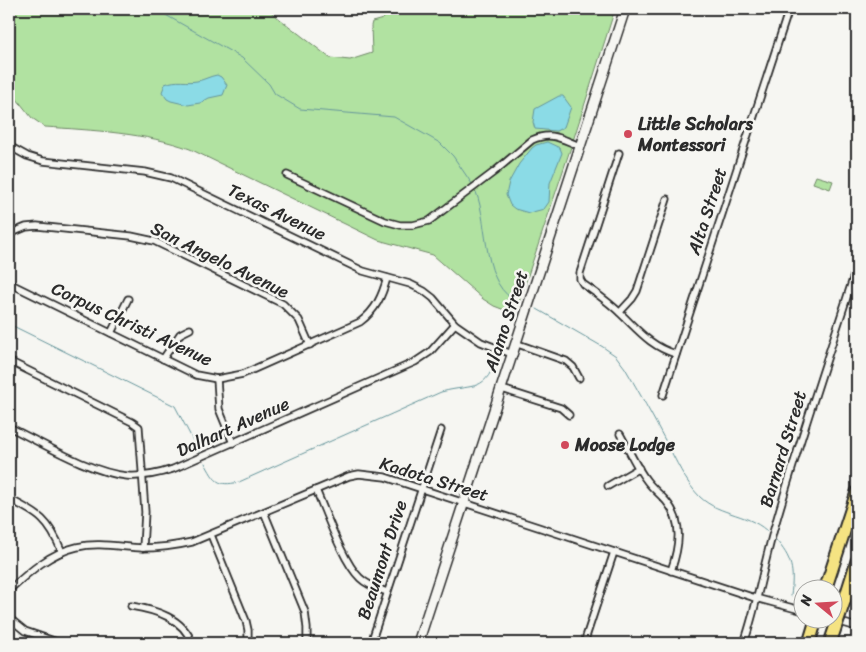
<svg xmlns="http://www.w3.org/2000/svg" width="866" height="652" viewBox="0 0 866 652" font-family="Sriracha,sans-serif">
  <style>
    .green { fill: #b1e2a1; stroke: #6e8666 }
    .water { fill: #8bdbe6; stroke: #65959b }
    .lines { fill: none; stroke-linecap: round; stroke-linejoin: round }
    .stream { stroke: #65959b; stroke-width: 1 }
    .minor-casing { stroke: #2b2b2b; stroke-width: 9 }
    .secondary-casing { stroke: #2b2b2b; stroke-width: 12 }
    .motorway-casing { stroke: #2b2b2b; stroke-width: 15 }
    .minor { stroke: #f6f6f2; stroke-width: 5.5 }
    .secondary { stroke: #f6f6f2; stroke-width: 9 }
    .motorway { stroke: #f5e382; stroke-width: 11 }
    .motorway-bridge-casing { stroke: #2b2b2b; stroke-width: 15; stroke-linecap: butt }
    .motorway-bridge { stroke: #f5e382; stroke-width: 11 }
    .poi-dot { fill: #d1495b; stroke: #f6f6f2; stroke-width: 2 }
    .labels { text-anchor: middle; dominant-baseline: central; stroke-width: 5; stroke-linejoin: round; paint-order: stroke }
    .poi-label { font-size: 18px; font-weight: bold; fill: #2b2b2b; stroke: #f6f6f2; text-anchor: start }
    .street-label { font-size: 18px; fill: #2b2b2b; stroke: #f6f6f2 }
  </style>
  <rect width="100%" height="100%" fill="#f6f6f2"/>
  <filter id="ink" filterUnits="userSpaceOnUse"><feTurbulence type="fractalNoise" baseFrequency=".02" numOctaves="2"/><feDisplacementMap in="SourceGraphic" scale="10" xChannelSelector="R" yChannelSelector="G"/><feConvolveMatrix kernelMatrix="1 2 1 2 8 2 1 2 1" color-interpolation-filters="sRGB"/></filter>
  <g filter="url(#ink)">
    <g class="green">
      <path d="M9,9H267L330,58L350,60L372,53L371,26L372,22L383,19L388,9H615L572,144L515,314L494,306L483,299L433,255L378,240L190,149C147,133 91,130 45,127L32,118L9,89Z"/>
      <polygon points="816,176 833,181 830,189 813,183"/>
    </g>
    <g class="water">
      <path d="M217,75L221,77L227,85L223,95L209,98L200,103L188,105L171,101L167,99L162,92L165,84C177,79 186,83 197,81C204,80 210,76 217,75Z"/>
      <polygon points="559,96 563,96 571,107 564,127 556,131 535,129 533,122 535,109"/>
      <polygon points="547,142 560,148 562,153 550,183 549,202 544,209 529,213 515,209 510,205 506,195 509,182 519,164 532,148 536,145"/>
    </g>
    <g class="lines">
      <g class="stream">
        <polyline points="155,9 242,58 269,84 275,94 300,109 394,117 440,143 453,156 472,184"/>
        <path d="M476,192C489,224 481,288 519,302"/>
        <path d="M537,309L603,347L616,356L625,368C639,392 653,417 666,442C676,460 685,482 700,497C720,516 751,513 770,534"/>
        <polyline points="9,324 175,406 199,452"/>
        <path d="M205,463C215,481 217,487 239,482L441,392C476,383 485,394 498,354"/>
        <path d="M775,539C793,559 794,570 791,596"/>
      </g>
      <defs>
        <g id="minor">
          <polyline points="9,146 27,156 43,161 145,172 171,178 363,271 410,284 424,291 433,298 455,324 481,342 512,354"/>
          <path d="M619,153L580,273V279L583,284C596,293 609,302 620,313C638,330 651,347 676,354"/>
          <path d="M287,175L385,221L400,225H413L429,221L494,172L532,140C552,131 561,139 580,146"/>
          <polyline points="9,234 26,227 37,226 131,236 154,241 283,304 299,320 310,345"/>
          <path d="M9,283L196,375L217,379L243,374L360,322C376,310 382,296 387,278"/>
          <polyline points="620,312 632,299 637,291 667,199"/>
          <polyline points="111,333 128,299"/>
          <polyline points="515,343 566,361 573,367 579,378"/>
          <polyline points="163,359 180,334 190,329"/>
          <polyline points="9,361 132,422 139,427 145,512 143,548"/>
          <polyline points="217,379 219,409 233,443"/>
          <polyline points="502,389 561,408 569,415"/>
          <polyline points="663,395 789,9"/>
          <path d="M9,427C42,443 91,473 127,476C143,477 158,474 173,469L415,362L430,352L455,324"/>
          <path d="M620,434C629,450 636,467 647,481C653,489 660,494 666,501C684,522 679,547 671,571"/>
          <polyline points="608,486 639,468"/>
          <path d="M316,490C326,513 343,562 360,578C367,585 378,589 387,592"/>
          <path d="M9,499C39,514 49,520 62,552"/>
          <polyline points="264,512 305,612 307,628 307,643"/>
          <polyline points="211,535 246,621 248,630 248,643"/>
          <path d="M9,590C29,572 50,553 77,547C98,542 120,547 142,548C159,548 175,546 192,542L349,476L359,474L385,477L752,597L804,611"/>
          <path d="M131,606C156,610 183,618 192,643"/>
          <polyline points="9,618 25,631 60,643"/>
          <polyline points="837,621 857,627"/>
          <polyline points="371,643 441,430"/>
          <polyline points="584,643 614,552"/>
          <path d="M744,643C757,606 763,567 774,529C799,441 829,354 857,266"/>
        </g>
        <polyline id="secondary" points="418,643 625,9"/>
        <g id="motorway">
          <polyline points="825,590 857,492"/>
          <polyline points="844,602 857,561"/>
          <polyline points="809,643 816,620"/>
        </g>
      </defs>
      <use href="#minor" class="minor-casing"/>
      <use href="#secondary" class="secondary-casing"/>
      <use href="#motorway" class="motorway-casing"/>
      <use href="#minor" class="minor"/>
      <use href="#secondary" class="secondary"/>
      <use href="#motorway" class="motorway"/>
      <defs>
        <polyline id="motorway-bridge" points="831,640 844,602"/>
      </defs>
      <use href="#motorway-bridge" class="motorway-bridge-casing"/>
      <use href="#motorway-bridge" class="motorway-bridge"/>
    </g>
  </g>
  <g class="poi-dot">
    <circle cx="628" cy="134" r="5"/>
    <circle cx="565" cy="445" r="5"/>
  </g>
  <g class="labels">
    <g class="poi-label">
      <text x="638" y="124">Little Scholars<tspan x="638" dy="21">Montessori</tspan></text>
      <text x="575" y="445">Moose Lodge</text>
    </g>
    <g class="street-label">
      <text transform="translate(707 211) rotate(-72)">Alta Street</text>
      <text transform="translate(277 212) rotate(26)">Texas Avenue</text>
      <text transform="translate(220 260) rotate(26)">San Angelo Avenue</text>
      <text transform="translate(506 321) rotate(-72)">Alamo Street</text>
      <text transform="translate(132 324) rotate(25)">Corpus Christi Avenue</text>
      <text transform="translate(233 427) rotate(-24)">Dalhart Avenue</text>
      <text transform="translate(783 449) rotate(-73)">Barnard Street</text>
      <text transform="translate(434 479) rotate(17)">Kadota Street</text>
      <text transform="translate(382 560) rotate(-72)">Beaumont Drive</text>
    </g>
  </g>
  <rect width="866" height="652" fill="none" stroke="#f6f6f2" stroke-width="30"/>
  <rect x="15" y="15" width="836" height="622" fill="none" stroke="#2b2b2b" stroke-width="2" filter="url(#ink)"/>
  <g transform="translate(818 604) rotate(288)"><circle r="24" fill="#f6f6f2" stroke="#a5a5a2"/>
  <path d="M0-4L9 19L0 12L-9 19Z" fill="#d1495b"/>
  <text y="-8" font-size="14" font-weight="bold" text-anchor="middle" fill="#2b2b2b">N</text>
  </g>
</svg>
